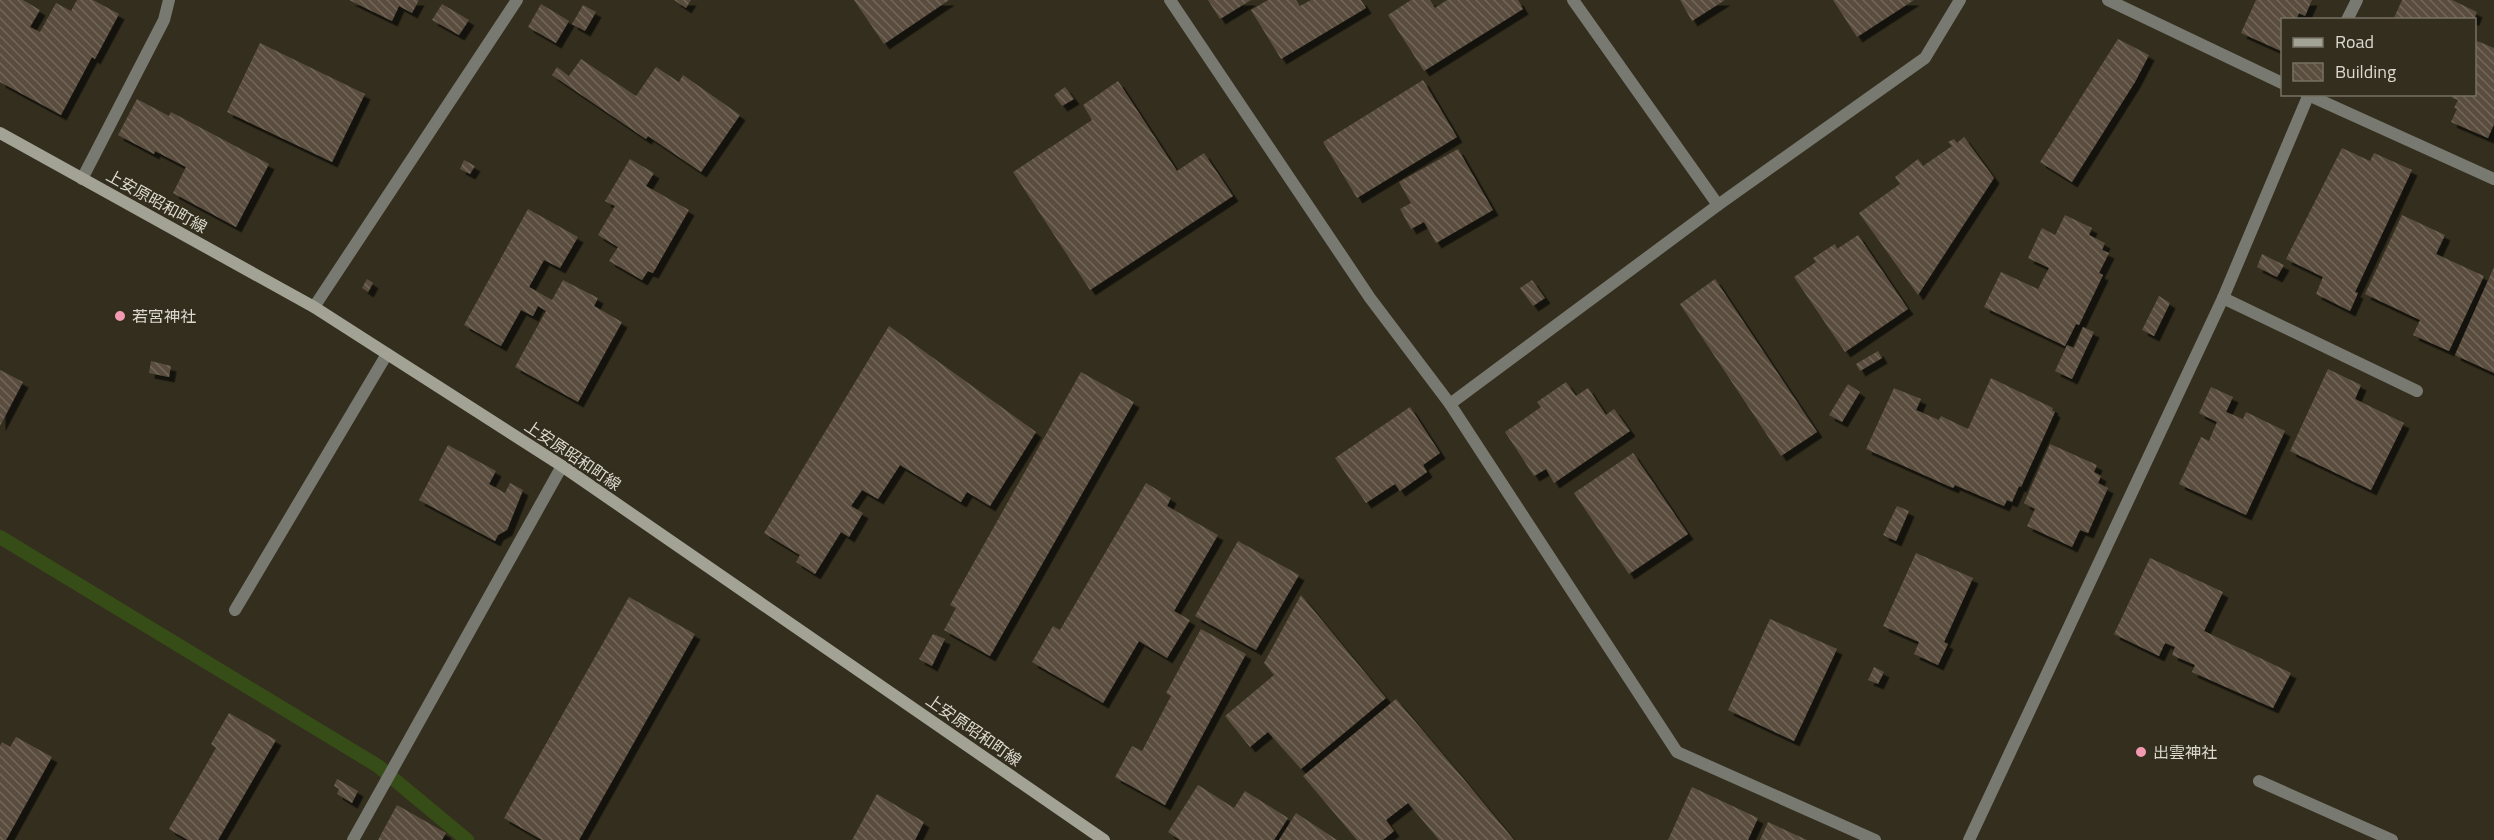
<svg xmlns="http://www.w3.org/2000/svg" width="2494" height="840" viewBox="0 0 2494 840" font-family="'Titillium Web','Noto Sans JP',sans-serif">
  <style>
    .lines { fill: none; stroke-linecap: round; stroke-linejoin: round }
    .stream { stroke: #374d17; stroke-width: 14 }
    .building { fill: url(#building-back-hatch); filter: url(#shadow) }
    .service { stroke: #787970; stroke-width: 12 }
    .minor { stroke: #787970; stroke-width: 12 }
    .secondary { stroke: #a2a395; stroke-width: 12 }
    .poi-dot { fill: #f19ab1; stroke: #332e1d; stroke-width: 2 }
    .labels { text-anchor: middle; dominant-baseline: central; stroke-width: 4.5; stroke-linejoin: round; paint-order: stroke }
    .street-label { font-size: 16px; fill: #dcd9cf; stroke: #332e1d }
    .poi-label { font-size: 16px; fill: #dcd9cf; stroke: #332e1d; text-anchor: start }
  </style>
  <defs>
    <pattern id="building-back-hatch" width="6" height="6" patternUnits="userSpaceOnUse" patternTransform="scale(1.5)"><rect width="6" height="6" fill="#5a4e3f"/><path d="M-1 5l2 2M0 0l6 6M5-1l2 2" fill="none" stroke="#71675a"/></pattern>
    <filter id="shadow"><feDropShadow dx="5.5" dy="5.5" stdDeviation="0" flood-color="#0009"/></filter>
  </defs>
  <rect width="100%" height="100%" fill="#332e1d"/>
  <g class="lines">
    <polyline class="stream" points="0,537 378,766 467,840"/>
  </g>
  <g class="building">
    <polygon points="0,0 23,0 40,10 30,27 40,32 56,3 71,11 77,0 93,0 119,14 95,59 92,57 61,115 0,82"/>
    <polygon points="349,0 419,0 412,13 399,6 392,21"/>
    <polygon points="674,0 691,0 686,8"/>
    <polygon points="854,0 949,0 884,44"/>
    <polygon points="1208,0 1251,0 1220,19"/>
    <polygon points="1268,0 1296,0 1300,6 1311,0 1361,0 1366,8 1281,59 1251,10"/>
    <polygon points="1411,0 1430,0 1435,8 1447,0 1518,0 1523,9 1424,71 1388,15"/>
    <polygon points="1680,0 1725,0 1692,21"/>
    <polygon points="1833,0 1914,0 1857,37"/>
    <polygon points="2256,0 2312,0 2305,16 2299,13 2296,20 2282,20 2281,51 2241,33"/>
    <polygon points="2402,0 2452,0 2477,12 2474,20 2393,20"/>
    <polygon points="442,4 469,20 459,35 432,20"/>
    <polygon points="541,4 569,21 556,43 528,27"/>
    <polygon points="583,5 596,12 585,31 572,24"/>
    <polygon points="2118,39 2149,55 2135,82 2072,182 2040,162"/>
    <polygon points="2477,41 2494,48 2494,124 2488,138 2451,122 2457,109 2454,108 2458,100 2452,98 2453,94 2474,94 2474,48"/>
    <polygon points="260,43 365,94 332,162 227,112"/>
    <polygon points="581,59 636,96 656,67 679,82 683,75 740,115 701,172 648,136 646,139 552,75 557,67 569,76"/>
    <polygon points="1423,80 1457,137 1357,198 1323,142"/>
    <polygon points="1118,81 1177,171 1204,153 1233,196 1090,290 1013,172 1092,120 1083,105"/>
    <polygon points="1065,87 1074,99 1062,106 1054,95"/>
    <polygon points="137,99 169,116 171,112 269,164 236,227 173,193 186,167 155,151 154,154 118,135"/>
    <polygon points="1964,137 1994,178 1918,295 1859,213 1900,184 1895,177 1918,159 1923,166 1952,146 1948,142 1954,139 1957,143"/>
    <polygon points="2342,148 2370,161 2374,153 2412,170 2355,292 2358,293 2350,311 2316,294 2323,277 2286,259"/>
    <polygon points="1458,149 1493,210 1436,243 1424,222 1411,229 1400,209 1411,203 1399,182"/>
    <polygon points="630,159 654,173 646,186 689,210 653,273 648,271 642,280 609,261 618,247 598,235 615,206 605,201"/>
    <polygon points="464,160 475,166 470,174 460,169"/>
    <polygon points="528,209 578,237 560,268 544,260 529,287 552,300 563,280 598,298 594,306 622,322 578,402 515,367 546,311 538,306 533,316 521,310 501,346 464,325"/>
    <polygon points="2065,215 2092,228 2089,235 2105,243 2102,250 2109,253 2099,273 2103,275 2079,325 2076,324 2065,346 1984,307 2001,272 2038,289 2049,268 2028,258 2042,228 2055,235"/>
    <polygon points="2402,215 2445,235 2436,254 2484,276 2449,351 2413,335 2420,320 2365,294"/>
    <polygon points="1858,235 1908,309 1845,352 1794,277 1816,262 1813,258 1835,244 1837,249"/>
    <polygon points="2262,254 2284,265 2277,277 2257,267"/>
    <polygon points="2494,267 2494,373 2455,355"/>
    <polygon points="367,279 373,283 368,292 362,288"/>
    <polygon points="1715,279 1817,432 1781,456 1680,304"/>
    <polygon points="1532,280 1545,298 1533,306 1520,288"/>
    <polygon points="2159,296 2170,303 2154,336 2142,330"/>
    <polygon points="889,326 1036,432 990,506 967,492 961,502 900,465 878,499 862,490 851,506 863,513 849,537 841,532 815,574 796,562 800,555 764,533"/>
    <polygon points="2083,327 2094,332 2072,379 2055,371 2067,345 2074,348"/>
    <polygon points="1878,351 1882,358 1860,371 1856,364"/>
    <polygon points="151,361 171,366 169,377 149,373"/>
    <polygon points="2328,369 2361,385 2355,399 2404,423 2371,490 2290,451"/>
    <polygon points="0,370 23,382 0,426"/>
    <polygon points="1081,372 1134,402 990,656 944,630 956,608 950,605"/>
    <polygon points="1991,378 2053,408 2052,410 2055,412 2021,487 2019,486 2012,502 2007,500 2004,506 1955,485 1953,488 1866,449 1894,388 1921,399 1916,410 1939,420 1941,416 1968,429"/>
    <polygon points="1566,382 1576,396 1588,388 1606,415 1614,409 1630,431 1554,483 1546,469 1534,476 1505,432 1541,407 1537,402"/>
    <polygon points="1848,384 1860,392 1842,422 1829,415"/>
    <polygon points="2211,387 2233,397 2226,412 2243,419 2246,412 2285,431 2246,515 2179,484 2201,437 2209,441 2217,422 2199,413"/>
    <polygon points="1410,407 1440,453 1423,465 1427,472 1400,491 1395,484 1366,503 1335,458"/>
    <polygon points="2050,444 2097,465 2094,472 2101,476 2098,483 2108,488 2088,533 2080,530 2072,547 2027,526 2035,509 2024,503"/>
    <polygon points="448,445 496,471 489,484 505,493 510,483 523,490 507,530 498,535 495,541 419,500"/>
    <polygon points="1633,453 1688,534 1629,574 1574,493"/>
    <polygon points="1146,483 1171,498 1167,506 1218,535 1174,611 1190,620 1167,658 1139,641 1103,703 1032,662 1053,626 1060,630"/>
    <polygon points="1897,506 1909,511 1896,541 1883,535"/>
    <polygon points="1238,541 1299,575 1256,650 1195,616"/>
    <polygon points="1916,553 1973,578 1944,642 1948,644 1938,665 1914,654 1919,642 1883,626"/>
    <polygon points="2150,558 2223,592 2204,631 2291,673 2273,708 2192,672 2195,665 2172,655 2175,647 2165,643 2159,656 2114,634"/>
    <polygon points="1301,595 1386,698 1301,769 1268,732 1250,747 1225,716 1274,675 1264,663"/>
    <polygon points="629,597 695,634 579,840 542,840 504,818"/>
    <polygon points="1770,619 1837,649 1794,741 1728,710"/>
    <polygon points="1201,629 1246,654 1165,805 1115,777 1132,746 1142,751 1171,696 1166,693"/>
    <polygon points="933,634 945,639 932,666 919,659"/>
    <polygon points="1874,667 1884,672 1878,684 1868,680"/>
    <polygon points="1396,699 1462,777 1514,840 1439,840 1408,803 1386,820 1394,831 1383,840 1357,840 1303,776"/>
    <polygon points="229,713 276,740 218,840 188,840 169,829 216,748 211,744"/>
    <polygon points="16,737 52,757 6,840 0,840 0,746 2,742 10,747"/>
    <polygon points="337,779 358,791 352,803 337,794 339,789 334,786"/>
    <polygon points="1198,785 1234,808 1245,791 1288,818 1274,840 1180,840 1168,832"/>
    <polygon points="1692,787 1758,818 1748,840 1668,840"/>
    <polygon points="877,794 924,822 915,840 852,840"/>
    <polygon points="397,805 446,833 442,840 378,840"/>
    <polygon points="1296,813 1337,840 1279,840"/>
    <polygon points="1768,822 1807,840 1760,840"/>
  </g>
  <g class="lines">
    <polyline class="service" points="235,610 387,354"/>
    <g class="minor">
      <polyline points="1170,0 1370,298 1450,404 1677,752 1875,840"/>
      <polyline points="1573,0 1718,205"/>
      <polyline points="2108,0 2282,83"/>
      <polyline points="2347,20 2357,0"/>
      <polyline points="2306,94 2494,179"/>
      <polyline points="82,179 164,20 169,0"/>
      <polyline points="2223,298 2417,391"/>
      <polyline points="314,307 517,0"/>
      <polyline points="1450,404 1718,205 1925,58 1960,0"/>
      <polyline points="2259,781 2392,840"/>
      <polyline points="353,840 562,466"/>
      <polyline points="1969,840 2223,298 2309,94"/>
    </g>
    <polyline class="secondary" points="0,133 314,307 562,466 1104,840"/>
  </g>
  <g class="poi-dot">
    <circle cx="120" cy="316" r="6"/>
    <circle cx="2141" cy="752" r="6"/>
  </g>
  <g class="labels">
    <g class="street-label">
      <text transform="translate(157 201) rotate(29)">上安原昭和町線</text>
      <text transform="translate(573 455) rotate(34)">上安原昭和町線</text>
      <text transform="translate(974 730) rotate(35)">上安原昭和町線</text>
    </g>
    <g class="poi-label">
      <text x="132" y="316">若宮神社</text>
      <text x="2153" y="752">出雲神社</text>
    </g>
  </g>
  <rect x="2281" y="18" width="195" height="78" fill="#332e1d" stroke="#777264" stroke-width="1.5"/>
  <rect x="2293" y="38" width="30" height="9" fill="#a2a395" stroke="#777264" stroke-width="1.5"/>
  <text x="2335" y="48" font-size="18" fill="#dcd9cf">Road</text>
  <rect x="2293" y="63" width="30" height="18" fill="url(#building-back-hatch)" stroke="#777264" stroke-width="1.5"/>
  <text x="2335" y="78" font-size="18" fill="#dcd9cf">Building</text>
</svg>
